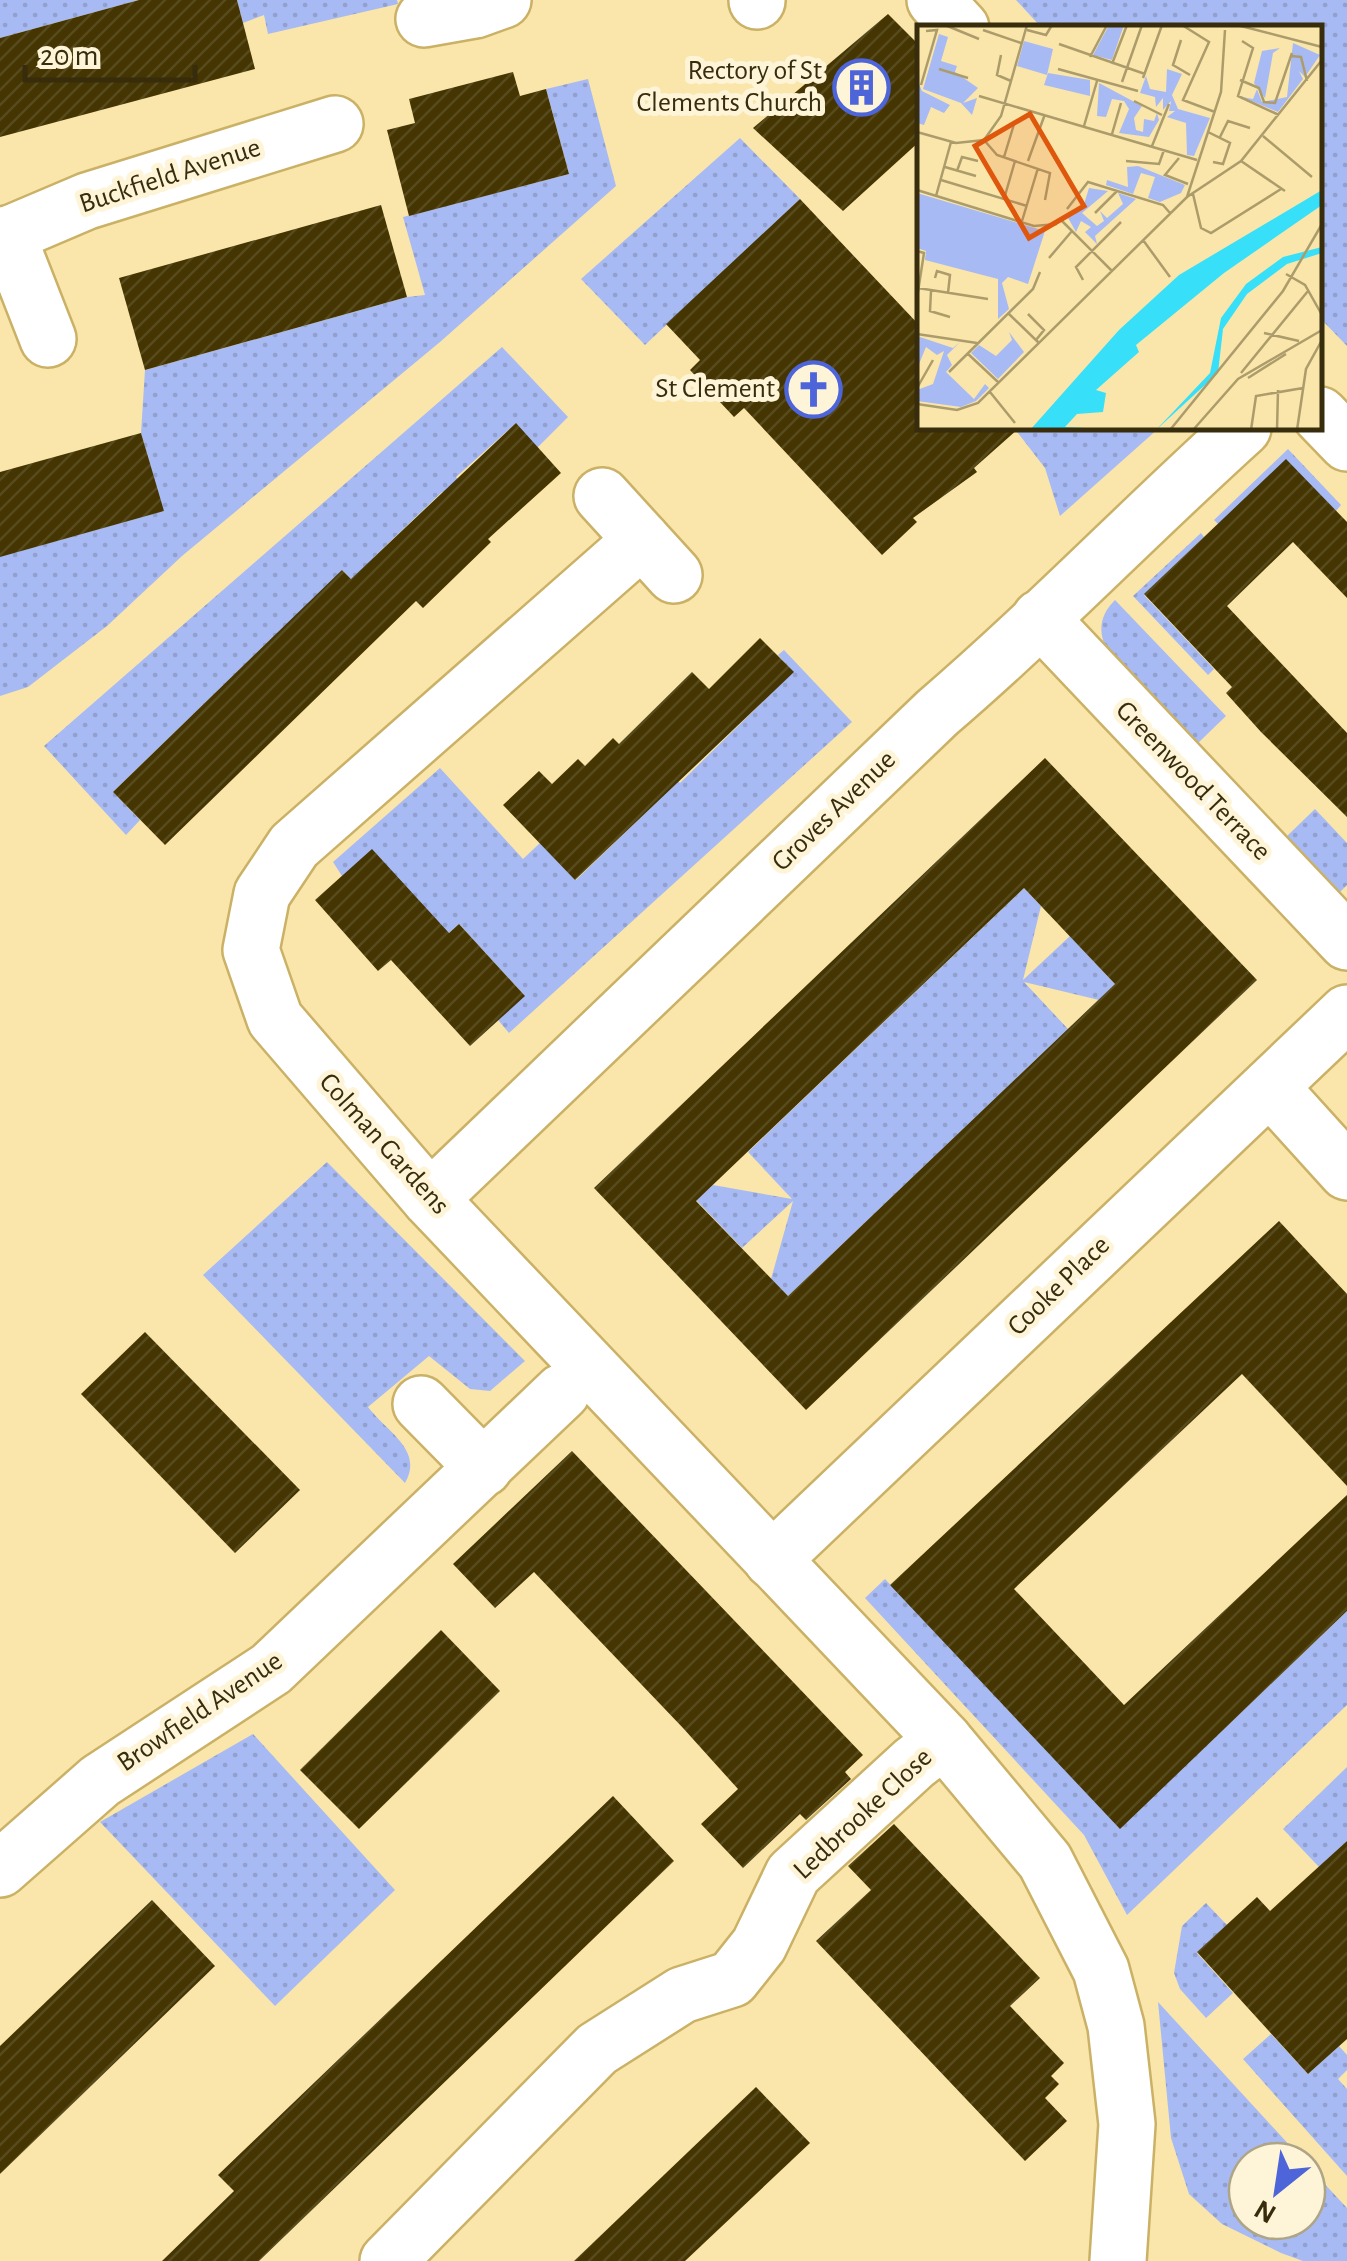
<svg xmlns="http://www.w3.org/2000/svg" width="1347" height="2261" viewBox="0 0 1347 2261" font-family="'Alegreya Sans',sans-serif">
  <style>
    .grass { fill: url(#grass-dots) }
    .building { fill: url(#building-hatch); fill-rule: evenodd }
    .lines { fill: none; stroke-linecap: round; stroke-linejoin: round }
    .minor-casing { stroke: #cab166; stroke-width: 60 }
    .minor { stroke: #fff; stroke-width: 55 }
    .labels { text-anchor: middle; dominant-baseline: central; stroke-width: 10; stroke-linejoin: round; paint-order: stroke }
    .poi-label { font-size: 28px; fill: #372d0d; stroke: #fef4d7; text-anchor: end }
    .street-label { font-size: 28px; fill: #372d0d; stroke: #fef4d7 }
    .inset-road { fill: none; stroke: #ac9c6b; stroke-width: 2.5 }
    .view { fill: #df570c; fill-opacity: 0.15; stroke: #df570c; stroke-width: 5 }
    .inset-edge { fill: none; stroke: #372d0d; stroke-width: 5 }
  </style>
  <defs>
    <pattern id="grass-dots" width="8" height="8" patternUnits="userSpaceOnUse" patternTransform="scale(2.5)"><rect width="8" height="8" fill="#a8baf3"/><path d="M2 2h.1M6 6h.1" fill="none" stroke="#91a0cf" stroke-width="1.8" stroke-linecap="round"/></pattern>
    <pattern id="building-hatch" width="6" height="6" patternUnits="userSpaceOnUse" patternTransform="scale(2.5)"><rect width="6" height="6" fill="#443502"/><path d="M-1 1l2-2M0 6l6-6M5 7l2-2" fill="none" stroke="#574a1d"/></pattern>
  </defs>
  <rect width="100%" height="100%" fill="#fae6aa"/>
  <g class="grass">
    <polygon points="0,0 139,0 0,38"/>
    <polygon points="237,0 397,0 398,4 268,34 264,15 243,23"/>
    <polygon points="1016,0 1347,0 1347,346 1320,318 1320,28 1041,27"/>
    <polygon points="588,79 616,186 440,342 182,556 107,626 28,687 0,696 0,550 2,556 163,511 141,433 145,370 407,297 425,295 403,217 569,174 546,89"/>
    <polygon points="740,138 800,199 645,345 581,279"/>
    <polygon points="502,347 568,417 537,448 515,424 456,477 477,501 442,492 374,557 371,599 342,570 296,667 270,640 113,792 140,820 126,835 44,746"/>
    <polygon points="1014,428 1159,428 1060,516 1045,468"/>
    <polygon points="1288,449 1341,505 1336,511 1218,524 1214,520"/>
    <polygon points="1201,533 1204,537 1144,595 1214,669 1208,675 1133,596"/>
    <path d="M1115,600L1226,716L1197,744L1105,646C1098,628 1101,614 1115,600Z"/>
    <polygon points="784,650 852,722 509,1033 498,1020 524,995 459,924 433,947 342,876 333,862 440,768 523,859 540,843 576,880 666,793 652,754 680,783 793,672 778,655"/>
    <polygon points="1315,809 1347,843 1347,885 1339,893 1286,837"/>
    <polygon points="1024,888 1041,906 1023,980 1070,936 1115,984 1099,1000 1024,982 1068,1029 788,1296 771,1279 793,1201 742,1248 696,1200 713,1185 792,1199 748,1152"/>
    <path d="M327,1162L525,1361L490,1391L470,1389L429,1356L368,1407C387,1432 424,1450 405,1483L203,1275Z"/>
    <polygon points="885,1579 1120,1828 1347,1611 1347,1705 1127,1915 1084,1835 865,1598"/>
    <polygon points="253,1734 395,1890 275,2006 100,1822"/>
    <polygon points="1347,1767 1347,1841 1319,1867 1283,1829"/>
    <polygon points="1206,1903 1227,1925 1197,1953 1233,1993 1206,2018 1180,1989 1174,1973 1182,1926"/>
    <polygon points="1158,2002 1304,2161 1247,2161 1247,2221 1307,2221 1307,2165 1347,2208 1347,2261 1303,2261 1281,2253 1222,2224 1189,2194 1171,2138"/>
    <polygon points="1271,2034 1308,2074 1339,2046 1347,2055 1347,2070 1338,2079 1347,2089 1347,2176 1243,2059"/>
  </g>
  <g class="building">
    <polygon points="139,0 237,0 255,69 0,137 0,38"/>
    <polygon points="888,14 920,46 920,141 843,211 753,128"/>
    <polygon points="513,72 520,96 546,89 569,174 409,216 387,130 415,123 409,99"/>
    <polygon points="800,199 920,326 920,428 1019,428 974,468 977,472 913,518 917,522 882,555 744,408 734,417 690,370 700,360 666,324"/>
    <polygon points="381,205 407,297 145,370 119,278"/>
    <polygon points="516,423 561,473 488,539 491,542 423,608 416,601 165,845 113,792 342,570 351,579"/>
    <polygon points="141,433 164,511 0,557 0,472"/>
    <polygon points="1286,459 1347,522 1347,598 1293,542 1227,606 1347,733 1347,817 1261,732 1226,693 1232,687 1144,594"/>
    <polygon points="760,638 794,672 575,880 503,805 539,771 552,784 578,759 585,766 613,738 619,744 692,672 709,689"/>
    <path d="M1045,758L1257,980L806,1410L594,1188ZM1024,888L1115,984L788,1296L696,1201Z"/>
    <polygon points="372,849 449,933 459,924 525,996 470,1046 391,960 378,971 315,900"/>
    <polygon points="1279,1221 1347,1294 1347,1486 1242,1374 1014,1589 1124,1705 1347,1495 1347,1611 1120,1829 890,1585"/>
    <polygon points="145,1332 300,1490 235,1553 81,1394"/>
    <polygon points="572,1451 863,1755 845,1772 851,1779 806,1820 800,1814 743,1868 701,1824 738,1789 683,1728 534,1572 495,1608 453,1564"/>
    <polygon points="441,1630 500,1691 359,1829 300,1770"/>
    <polygon points="613,1796 674,1861 259,2261 162,2261 234,2191 218,2175"/>
    <polygon points="894,1824 1040,1978 1010,2006 1064,2063 1051,2076 1059,2084 1045,2098 1067,2121 1025,2161 816,1941 871,1890 848,1866"/>
    <polygon points="1347,1841 1347,2039 1308,2074 1197,1952 1257,1897 1270,1911"/>
    <polygon points="152,1900 215,1966 0,2174 0,2046"/>
    <polygon points="756,2087 810,2143 685,2261 574,2261"/>
  </g>
  <g class="lines">
    <defs>
      <g id="minor">
        <polyline points="757,0 757,1"/>
        <polyline points="935,0 961,28"/>
        <polyline points="424,19 475,10 503,0"/>
        <polyline points="7,234 48,339"/>
        <polyline points="0,238 87,201 335,124"/>
        <polyline points="1320,415 1347,443"/>
        <polyline points="602,496 674,575"/>
        <polyline points="642,540 294,846 262,894 251,950 275,1019 430,1199 944,1740 1045,1861 1101,1970 1116,2026 1127,2124 1118,2261"/>
        <polyline points="1040,618 1347,942"/>
        <polyline points="1270,1087 1347,1172"/>
        <path d="M430,1199L937,713C1043,622 1140,521 1243,428"/>
        <polyline points="421,1404 484,1468"/>
        <polyline points="772,1560 1347,1013"/>
        <polyline points="0,1869 100,1781 271,1669 562,1392"/>
        <polyline points="388,2261 597,2049 682,1995 732,1979 759,1945 793,1874 914,1763 944,1740"/>
      </g>
    </defs>
    <use href="#minor" class="minor-casing"/>
    <use href="#minor" class="minor"/>
  </g>
  <defs>
    <symbol id="building-ring" viewBox="-11 -11 22 22"><circle r="9.5" fill="#fef4d7" stroke="#4e65da" stroke-width="1.5"/><path d="M-4-6H4V6H1V3H-1V6H-4ZM-2.5-4.3h1.7v1.8h-1.7ZM.8-4.3h1.7v1.8H.8ZM-2.5-1h1.7V.8h-1.7ZM.8-1h1.7V.8H.8Z" fill="#4e65da"/></symbol>
    <symbol id="church-ring" viewBox="-11 -11 22 22"><circle r="9.5" fill="#fef4d7" stroke="#4e65da" stroke-width="1.5"/><path d="M-1.2-6h2.4v3.5h3.3v2.4h-3.3V6h-2.4V-.1h-3.3v-2.4h3.3Z" fill="#4e65da"/></symbol>
  </defs>
  <g fill-rule="evenodd">
    <use href="#building-ring" x="830" y="56" width="63" height="63"/>
    <use href="#church-ring" x="782" y="358" width="63" height="63"/>
  </g>
  <g class="labels">
    <g class="poi-label">
      <text x="822" y="71">Rectory of St<tspan x="822" dy="32">Clements Church</tspan></text>
      <text x="775" y="389">St Clement</text>
    </g>
    <g class="street-label">
      <text transform="translate(170 176) rotate(-18)">Buckfield Avenue</text>
      <text transform="translate(1193 781) rotate(46)">Greenwood Terrace</text>
      <text transform="translate(834 811) rotate(-44)">Groves Avenue</text>
      <text transform="translate(384 1144) rotate(48)">Colman Gardens</text>
      <text transform="translate(1059 1286) rotate(-44)">Cooke Place</text>
      <text transform="translate(200 1712) rotate(-34)">Browfield Avenue</text>
      <text transform="translate(863 1814) rotate(-43)">Ledbrooke Close</text>
    </g>
  </g>
  <g transform="translate(917 25)">
    <rect width="405" height="405" fill="#fae6aa"/>
    <path d="M192,0H207L195,35L176,30ZM22,9L31,12L24,36L40,41L38,47L61,63L46,78L60,73L55,90L44,78L6,64ZM107,16L136,24L130,50L100,41ZM376,18L403,30L388,52L382,46L386,54L361,87L325,72L336,74L340,64L345,77L370,72ZM363,23L356,28L348,73L337,58L345,26ZM250,44L265,49L255,70L261,84L293,93L277,131L270,130L269,98L250,92L258,86H252L254,76L246,85V73L239,82L238,72L223,68L229,51L233,64L249,67ZM0,54L5,66L33,80L27,88L14,82L7,100L0,98ZM182,58L225,81L217,93L219,105L226,107L227,94L237,96L240,88L242,95L232,112L202,108L212,84L207,76L195,74L189,92L180,91ZM221,141L268,160L264,168L243,177L231,173L238,152L224,148L216,169L189,160L190,155L211,162L210,142ZM172,163L191,166L165,188L180,201L187,196L183,186L190,193L206,179L201,168L219,174L178,211L180,219L168,207L174,202L164,196L159,207L150,191L167,179ZM0,168L128,206L111,259L91,252L85,258L92,284L81,294V254L8,235L9,226L0,223ZM92,307L107,327L81,354L54,328L62,320L79,331L95,315ZM0,311L36,323L43,317L30,330L35,340L29,347L57,374L68,359L72,363L59,376L44,382L0,376V365L16,359L27,326L20,330L9,322L0,344Z" fill="#a8baf3"/>
    <path d="M131,48L173,55V71L127,60Z" fill="#a8baf3"/>
    <path d="M76 227a13 13 0 1 1 26 0a13 13 0 1 1-26 0Z" fill="#a8baf3"/>
    <path d="M405,165V180L307,248L219,320L222,327L179,365L189,368L186,387L160,389L148,402L214,405H113L202,305L262,250ZM405,222V228L370,239L330,269L306,304L301,348L239,405L293,348L304,293L329,259L366,232Z" fill="#38dff9"/>
    <path class="inset-road" d="M28,0L62,14M265,0L292,17L266,75L298,87M320,0L405,22M66,5L104,18M110,5L129,10L135,0M264,15L256,40L273,50M325,16L336,23L321,71L362,90M142,19L228,49M84,30L80,50L94,56M374,31L384,32L390,56M173,32L190,0M195,39L210,0M22,44L51,53M141,44L221,66M226,53L245,0M323,55L342,63L347,77L358,78L375,28M205,57L225,0M4,60L20,5L9,6M62,71L280,135M217,76L245,90M167,101L180,56M0,107L39,118L67,115L84,91L110,0M291,107L313,118L306,139L296,137M195,109L204,78M346,111L395,152M303,112L311,96L333,103M67,115L80,130L133,148L128,175M235,121L252,79M87,132L98,96M262,133L248,150L271,159M111,136L128,89M209,136L242,139L247,125M324,136L368,166M28,142L59,151M40,146L45,132L61,136M24,155L110,181M0,165L117,201L140,199M276,169L284,203L294,208L364,164M19,171L34,117M270,172L304,67L308,5M87,174L98,136M150,184L171,157L246,180L253,188M178,188L200,166M105,196L121,143M145,196L195,246M226,215L253,252M0,226L7,228L0,273M132,233L155,206M369,249L388,260L405,290M18,253L20,246L33,250L31,268M166,255L159,242L204,197M1,263L71,274M14,266L13,286L33,292M92,289L122,318M111,289L127,305L119,315M347,308L382,316M0,309L60,318M50,328L81,357M32,347L116,264L123,247M324,348L391,266M331,353L369,329M0,363L16,335M73,367L98,398M0,379L40,385L61,378L270,172L324,136L405,35M253,405L366,266L405,199M276,405L321,354L405,305M334,405L339,371L386,363M360,405L361,365M380,405L389,344L405,315"/>
    <path class="view" d="M113,89L167,181L112,213L58,121Z"/>
    <rect width="405" height="405" class="inset-edge"/>
  </g>
  <g transform="translate(1277 2191) rotate(210)"><circle r="48" fill="#fef4d7" stroke="#aea486" stroke-width="2.5"/>
  <path d="M0-8L18 38L0 25L-18 38Z" fill="#4e65da"/>
  <text y="-15" font-size="28" font-weight="bold" text-anchor="middle" fill="#372d0d">N</text>
  </g>
  <path d="M25 65v15h170v-15" fill="none" stroke="#372d0d" stroke-width="5"/>
  <text x="40" y="65" font-size="30" fill="#372d0d" stroke="#fef4d7" stroke-width="8" paint-order="stroke">20 m</text>
</svg>
